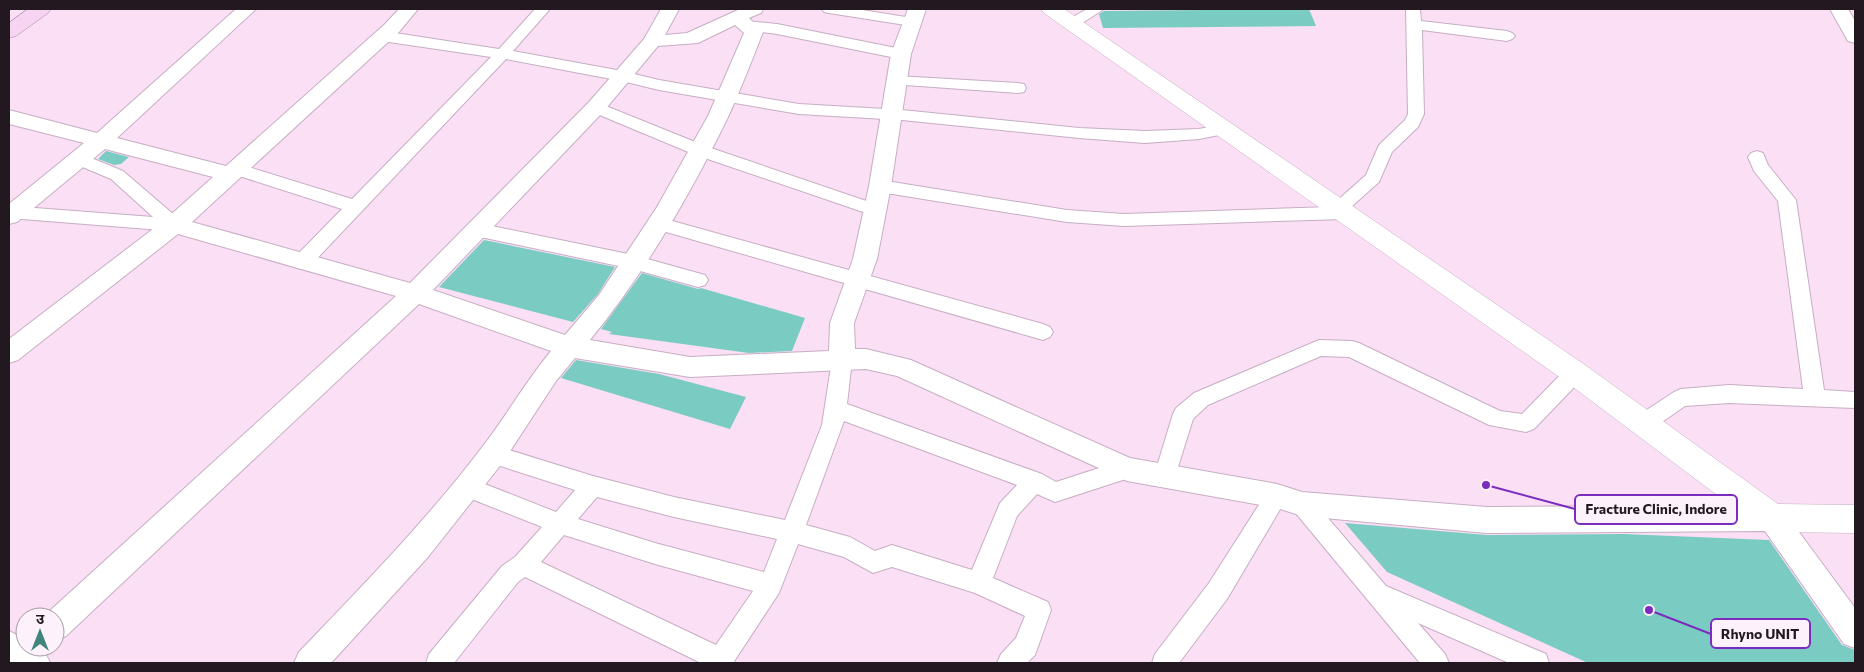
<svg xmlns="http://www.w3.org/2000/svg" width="1864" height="672" viewBox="0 0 1864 672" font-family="Commissioner,'Noto Sans Devanagari',sans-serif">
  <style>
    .building { fill: #7accc2 }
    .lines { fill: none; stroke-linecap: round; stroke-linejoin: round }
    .minor-casing { stroke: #c7aec3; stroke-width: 2 }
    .tertiary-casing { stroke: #c7aec3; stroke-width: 2 }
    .secondary-casing { stroke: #c7aec3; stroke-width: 1 }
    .primary-casing { stroke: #a980a3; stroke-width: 1 }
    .minor { fill: #fff; fill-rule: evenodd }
    .tertiary { fill: #fff; fill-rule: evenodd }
    .secondary { fill: #fff; fill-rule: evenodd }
    .primary { fill: #f7d4f2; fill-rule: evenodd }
    .leader { fill: none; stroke: #7b2cbf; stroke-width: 2 }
    .callout-dot { fill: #7b2cbf; stroke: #fdf2fb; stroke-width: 2 }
    .callout { fill: #fdf2fb; stroke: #7b2cbf; stroke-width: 2 }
    .callout-label { font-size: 14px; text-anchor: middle; font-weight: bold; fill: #211820 }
  </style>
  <rect width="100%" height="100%" fill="#fadff5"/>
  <g class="building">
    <polygon points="1309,9 1316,26 1103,28 1099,14 1104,11"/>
    <polygon points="106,151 129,157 121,164 114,165 98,159"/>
    <polygon points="484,240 615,267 598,294 573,322 439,287"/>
    <polygon points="642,273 698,289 701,288 805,318 792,351 749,353 609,334 612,332 601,329"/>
    <polygon points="576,360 659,374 746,397 730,429 561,378"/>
    <polygon points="1345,523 1487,535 1624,534 1769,540 1842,645 1855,650 1855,663 1588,663 1387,572"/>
  </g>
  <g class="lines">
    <defs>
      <g id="minor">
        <polygon points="535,9 550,9 513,51 622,71 659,80 799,104 902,110 1079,128 1145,131 1199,129 1223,124 1229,125 1231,129 1229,133 1199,139 1145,143 1079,138 902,120 799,114 659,90 622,81 506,59 309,267 302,269 295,267 293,262 295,257 342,209 230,173 227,169 230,165 236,163 242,165 352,199 491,57 382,41 377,39 374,36 377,33 382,31 499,49"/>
        <polygon points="822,9 856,9 912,18 917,19 919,22 917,25 912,26 829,13 824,12"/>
        <polygon points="1087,9 1104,9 1076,27 1066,27 1063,24 1066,21"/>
        <polygon points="1406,9 1420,9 1421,21 1507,31 1512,33 1515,36 1512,39 1507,41 1422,30 1424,114 1418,127 1392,152 1379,182 1350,208 1353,213 1350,217 1344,219 1124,226 1067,222 880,192 874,190 871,186 874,182 880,180 1067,210 1124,214 1330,207 1366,175 1379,145 1405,120 1408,114"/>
        <polygon points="746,21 777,24 901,49 906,51 909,54 906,57 901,59 777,34 741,29 738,26 741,23"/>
        <polygon points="897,76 1018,83 1024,84 1026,88 1024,92 1018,93 891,84 889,81 891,78"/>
        <polygon points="596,102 705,146 881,206 884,210 881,214 875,216 869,214 693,154 590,111 588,107 590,103"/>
        <polygon points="1757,151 1763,153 1768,165 1796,200 1824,390 1855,392 1855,408 1729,403 1685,406 1652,429 1644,432 1636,429 1633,423 1636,417 1674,392 1681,389 1729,385 1803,389 1778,201 1754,171 1748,157 1751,153"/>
        <polygon points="79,153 123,171 180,220 183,225 180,230 174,231 9,218 9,206 153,217 111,179 73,163 70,159 73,155"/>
        <polygon points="658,217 1043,324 1050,327 1053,332 1050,337 1043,340 652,228 649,223 652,218"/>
        <polygon points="477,223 633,255 705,275 708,280 705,285 698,287 633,269 471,235 468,230 471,225"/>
        <polygon points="1319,340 1352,341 1359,343 1500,411 1522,414 1568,367 1575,365 1582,367 1585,373 1582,379 1534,429 1526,432 1489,425 1349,357 1321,356 1208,405 1193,419 1173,483 1165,486 1157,483 1154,476 1173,414 1176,408 1194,393"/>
        <path d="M842,352L849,354L852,360L847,404L1042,474L1056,482L1127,459L1135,462L1138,469L1135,476L1055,502L1037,494L1017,516L993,578L1048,602L1051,610L1035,655L1027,663H997L1001,654L1016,638L1025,616L975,593L892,567L873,573L844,557L798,544L779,593L733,663H701L525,577L518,582L454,663H426L429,654L502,566L515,557L542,527L459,494L456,487L459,480L467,477L556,512L575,490L485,461L482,454L485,447L493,445L593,476L674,497L785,520L822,425L832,360L835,354ZM844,421L1017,485L1000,503L972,570L892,545L875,551L850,537L806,525ZM597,497L674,517L777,539L764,572L655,543L578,519ZM564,535L655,564L753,591L716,645L541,562Z"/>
        <polygon points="1277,486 1285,489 1288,496 1227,599 1179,663 1152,663 1155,654 1209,583 1269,489"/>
        <polygon points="1302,494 1310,497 1386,586 1546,654 1549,663 1509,663 1418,623 1445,654 1449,663 1420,663 1294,511 1291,504 1294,497"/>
        <path d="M9,631L25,639V647C38,647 46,651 50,663H17L9,657Z"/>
      </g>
      <g id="tertiary">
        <path d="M236,9H256L117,138L226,166L385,24L399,9H418L399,32L192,222L410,283L589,102L644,39L661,9H679L665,35L687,33L740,9H763L761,13L749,18L763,32C752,60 741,89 728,117C690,195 645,273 590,340L690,357L829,351L830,323L853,259L869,186L891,54L908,9H926L911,54L891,186L877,259L854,323L855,349H866L911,360L1130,458L1277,484L1302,492L1487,507L1772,505L1782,509L1855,608V648L1844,644L1765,531L1487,533L1302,516L1277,508L1127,481L897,376L866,369L690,377L575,358L556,381L503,462L428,557L331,663H294L299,652C363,585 427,520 483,446C507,415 526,381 551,351L419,304L66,636L55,641V617H44V616L396,296L178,234L18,360L9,363V339L166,219L213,177L105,149L17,222L9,224V204L84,143L9,124V110L97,133ZM735,25L744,33L708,116L657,207L599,295L565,335L433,290L603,112L658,46L698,43Z"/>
        <polygon points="1830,9 1848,9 1855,21 1855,43 1848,41"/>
        <polygon points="25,635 25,647 49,647 44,658 38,663 9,663 9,648"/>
      </g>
      <polygon id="secondary" points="1041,9 1064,9 1585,365 1778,504 1855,505 1855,533 1772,532 1761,528 1565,381 1044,13"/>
      <polygon id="primary" points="28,9 51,9 48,13 16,36 9,38 9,23"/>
    </defs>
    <use href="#minor" class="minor-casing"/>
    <use href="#tertiary" class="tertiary-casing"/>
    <use href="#secondary" class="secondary-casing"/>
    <use href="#primary" class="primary-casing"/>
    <use href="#minor" class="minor"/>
    <use href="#tertiary" class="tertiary"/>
    <use href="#secondary" class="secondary"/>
    <use href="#primary" class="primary"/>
  </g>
  <path class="leader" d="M1486 485L1575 509M1649 610L1711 634"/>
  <g class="callout-dot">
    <circle cx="1486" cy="485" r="5"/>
    <circle cx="1649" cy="610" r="5"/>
  </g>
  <g class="callout">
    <rect x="1575" y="495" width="162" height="29" rx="5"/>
    <rect x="1711" y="619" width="99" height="29" rx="5"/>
  </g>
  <g class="callout-label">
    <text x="1656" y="514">Fracture Clinic, Indore</text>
    <text x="1760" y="639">Rhyno UNIT</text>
  </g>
  <rect width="1864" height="672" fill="none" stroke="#211820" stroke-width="20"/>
  <g transform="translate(40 632)"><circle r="24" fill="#fdf2fb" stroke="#a59ba3"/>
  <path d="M0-4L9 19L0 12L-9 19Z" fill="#3f857e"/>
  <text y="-8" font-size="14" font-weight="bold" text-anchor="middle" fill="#211820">उ</text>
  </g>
</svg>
